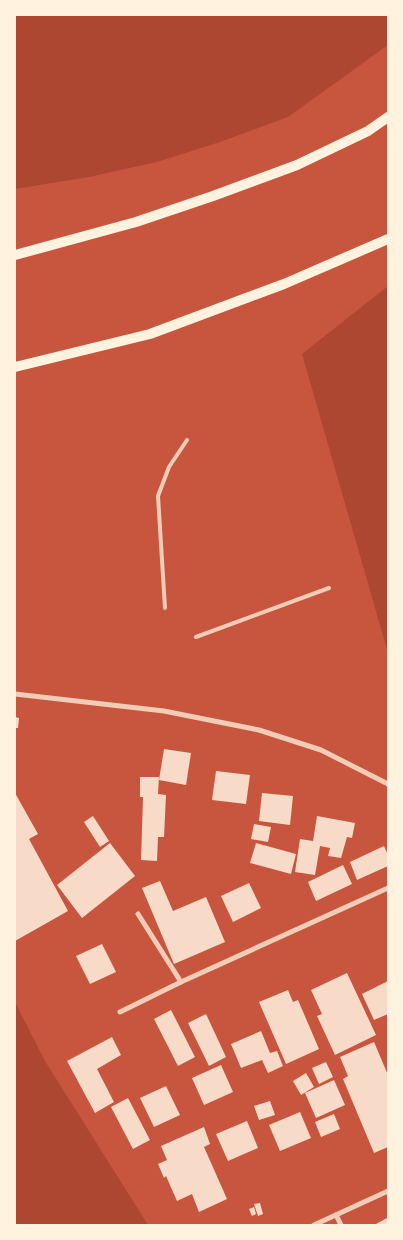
<svg xmlns="http://www.w3.org/2000/svg" width="403" height="1240" viewBox="0 0 403 1240" font-family="Rubik,sans-serif">
  <style>
    .green { fill: #ae4732 }
    .building { fill: #f7dbc8 }
    .lines { fill: none; stroke-linecap: round; stroke-linejoin: round }
    .service { stroke: #f1ccb7; stroke-width: 4 }
    .minor { stroke: #f1ccb7; stroke-width: 5 }
    .secondary { stroke: #fff3e0; stroke-width: 10 }
  </style>
  <rect width="100%" height="100%" fill="#c8553d"/>
  <g class="green">
    <polygon points="15,15 388,15 388,45 288,117 223,141 157,162 89,177 15,189"/>
    <polygon points="388,286 388,653 302,354"/>
    <polygon points="15,1002 45,1061 148,1225 15,1225"/>
  </g>
  <g class="building">
    <polygon points="15,717 19,718 18,728 15,728"/>
    <polygon points="164,749 191,753 186,785 159,780"/>
    <polygon points="216,771 250,775 246,804 212,800"/>
    <polygon points="140,777 159,777 158,794 166,795 164,837 158,837 157,861 141,860 143,797 140,797"/>
    <polygon points="15,793 38,834 29,839 68,911 15,941"/>
    <polygon points="262,793 293,796 290,825 259,821"/>
    <polygon points="93,816 109,841 100,847 84,822"/>
    <polygon points="317,816 355,823 352,838 347,837 341,858 328,856 330,848 320,846 315,875 295,872 300,839 313,841"/>
    <polygon points="254,824 271,827 268,842 251,839"/>
    <polygon points="110,843 135,876 82,918 57,885"/>
    <polygon points="256,843 296,854 291,874 250,863"/>
    <polygon points="384,846 388,855 388,866 357,880 350,862"/>
    <polygon points="343,865 352,884 316,901 308,882"/>
    <polygon points="160,881 173,911 206,897 225,942 174,964 142,888"/>
    <polygon points="249,883 261,908 233,922 221,896"/>
    <polygon points="102,944 116,972 90,984 76,956"/>
    <polygon points="347,973 376,1035 335,1055 317,1016 322,1014 311,990"/>
    <polygon points="388,981 388,1014 374,1020 362,994"/>
    <polygon points="288,990 293,1002 298,1000 319,1049 286,1064 259,1002"/>
    <polygon points="171,1010 195,1057 178,1066 154,1019"/>
    <polygon points="206,1014 226,1057 209,1066 188,1023"/>
    <polygon points="261,1031 270,1053 277,1051 283,1066 268,1073 262,1060 241,1068 231,1044"/>
    <polygon points="112,1037 121,1055 97,1069 114,1102 95,1113 67,1061"/>
    <polygon points="374,1042 388,1075 388,1147 374,1153 343,1079 348,1076 340,1057"/>
    <polygon points="326,1062 333,1077 319,1084 312,1068"/>
    <polygon points="221,1065 233,1092 204,1105 192,1078"/>
    <polygon points="306,1073 314,1087 301,1095 293,1081"/>
    <polygon points="334,1080 345,1105 316,1118 305,1093"/>
    <polygon points="166,1086 180,1115 154,1127 140,1098"/>
    <polygon points="128,1098 150,1140 133,1149 111,1107"/>
    <polygon points="270,1101 275,1115 259,1120 254,1106"/>
    <polygon points="300,1112 311,1138 280,1151 269,1125"/>
    <polygon points="334,1114 340,1129 321,1137 315,1122"/>
    <polygon points="247,1121 258,1148 228,1161 216,1134"/>
    <polygon points="204,1127 210,1144 204,1147 227,1199 199,1212 192,1194 177,1201 166,1176 164,1178 158,1164 167,1160 161,1146"/>
    <polygon points="260,1203 263,1214 258,1216 254,1204"/>
    <polygon points="254,1207 256,1214 252,1216 249,1209"/>
    <polygon points="387,1218 388,1225 374,1225"/>
  </g>
  <g class="lines">
    <g class="service">
      <polyline points="165,608 158,496 169,467 187,440"/>
      <polyline points="196,637 329,588"/>
    </g>
    <g class="minor">
      <polyline points="15,694 164,711 259,730 321,750 388,784"/>
      <polyline points="138,914 181,982"/>
      <polyline points="120,1012 181,982 388,888"/>
      <polyline points="336,1215 341,1225"/>
      <polyline points="314,1225 388,1191"/>
    </g>
    <g class="secondary">
      <polyline points="15,255 136,222 213,196 297,165 368,131 388,117"/>
      <polyline points="15,367 150,334 284,284 388,239"/>
    </g>
  </g>
  <rect width="403" height="1240" fill="none" stroke="#fff3e0" stroke-width="32"/>
</svg>
